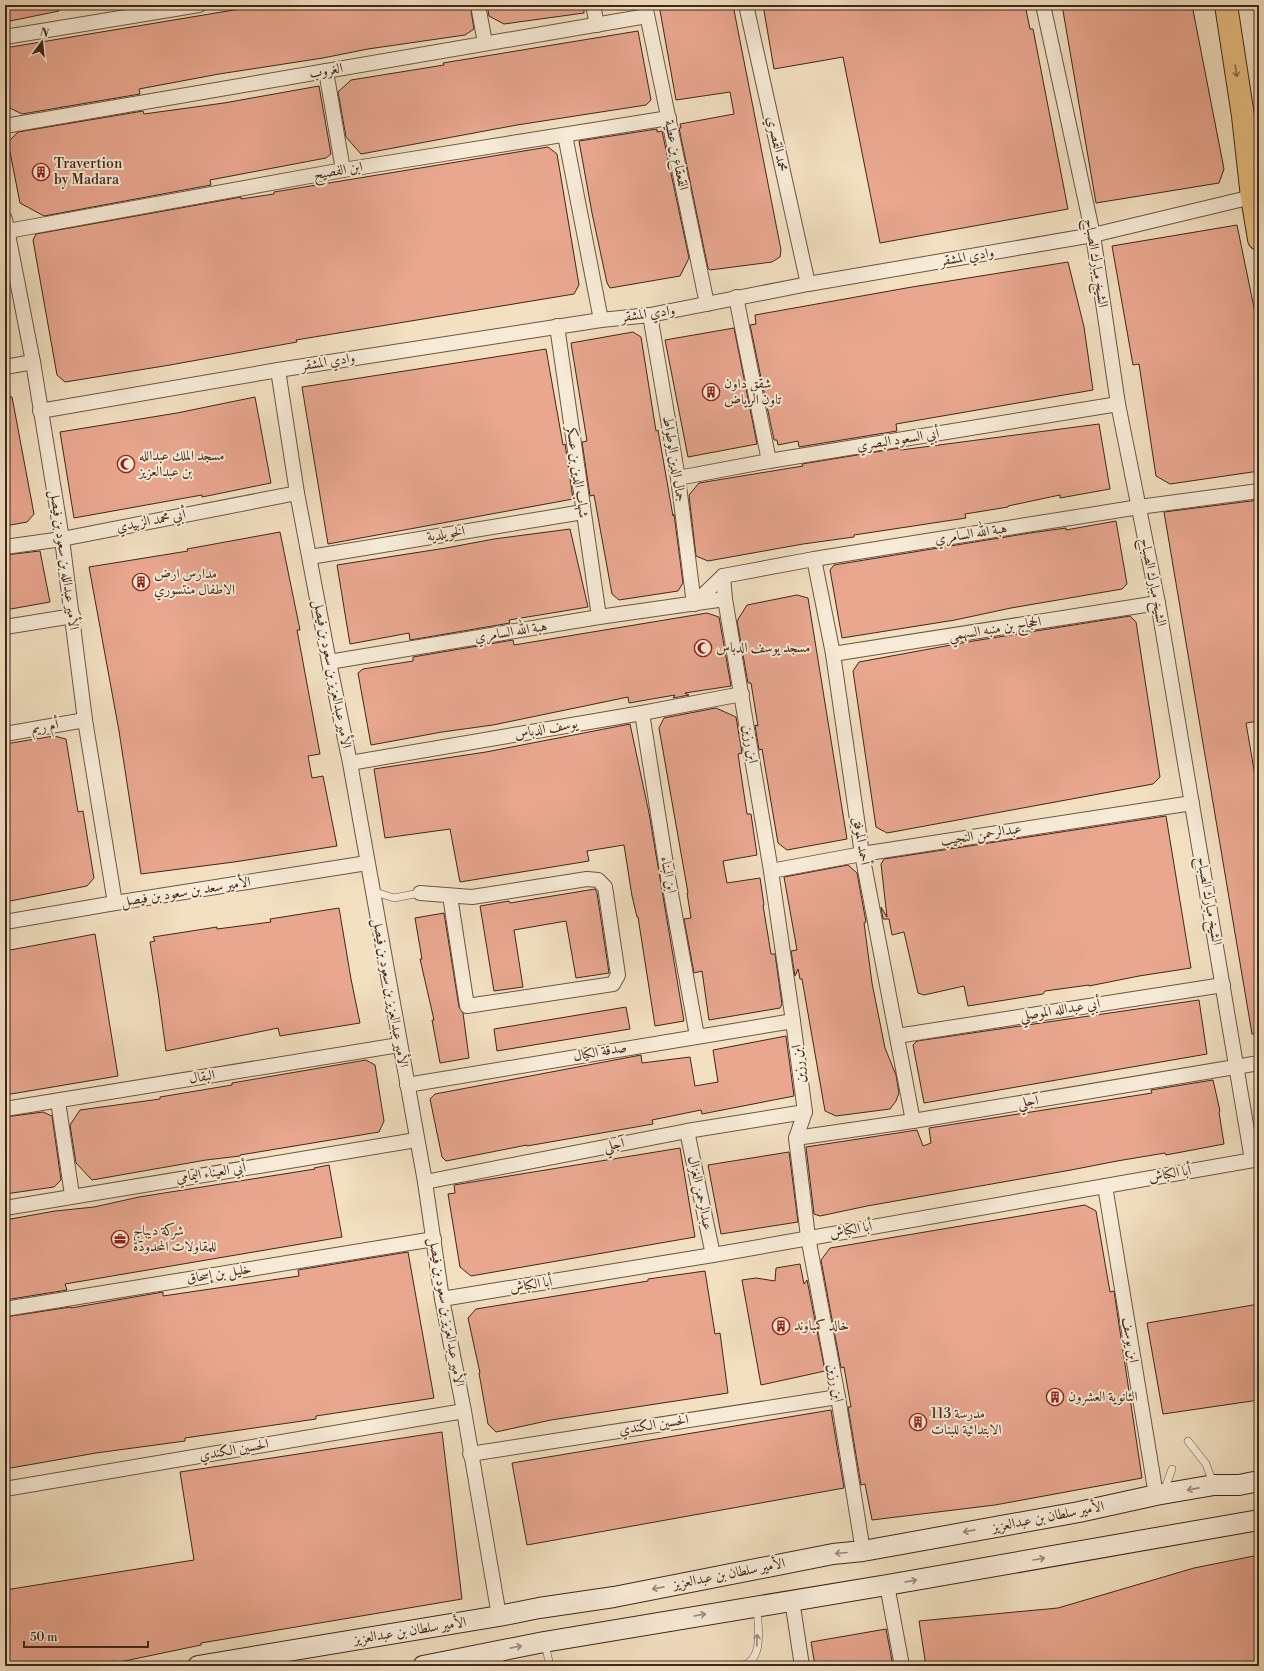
<svg xmlns="http://www.w3.org/2000/svg" width="1264" height="1671" viewBox="0 0 1264 1671" font-family="'Libre Bodoni',Amiri,serif">
  <style>
    .building { fill: #e9a790; stroke: #3f2719 }
    .lines { fill: none; stroke-linecap: round; stroke-linejoin: round }
    .lane-casing { stroke: #6c5543; stroke-width: 8 }
    .street-casing { stroke: #6c5543; stroke-width: 16 }
    .secondary-casing { stroke: #3f2719; stroke-width: 22 }
    .primary-casing { stroke: #3f2719; stroke-width: 24 }
    .lane { stroke: #f7ebd7; stroke-width: 7 }
    .street { stroke: #f7ebd7; stroke-width: 14 }
    .secondary { stroke: #f7ebd7; stroke-width: 20 }
    .primary { stroke: #e9c080; stroke-width: 22 }
    .oneway { stroke: #8c6c47 }
    .oneway2 { stroke: #9b8978 }
    .labels { text-anchor: middle; dominant-baseline: central; stroke-width: 4; stroke-linejoin: round; paint-order: stroke }
    .street-label { font-size: 14px; fill: #3f2719; stroke: #f7ebd7 }
    .poi-label { font-size: 14px; fill: #3f2719; stroke: #f7ebd7; text-anchor: start }
  </style>
  <rect width="100%" height="100%" fill="#f2e0c1"/>
  <filter id="stains"><feTurbulence type="fractalNoise" baseFrequency=".005" numOctaves="4"/><feColorMatrix values="0 0 0 0 .2 0 0 0 0 .09 0 0 0 0 .02 0 0 0 .5 -.17"/></filter>
  <radialGradient id="worn" r=".72"><stop offset=".6" stop-color="#630" stop-opacity="0"/><stop offset="1" stop-color="#630" stop-opacity=".3"/></radialGradient>
  <g class="building">
    <polygon points="5,5 58,5 59,11 5,22"/>
    <polygon points="264,5 470,5 474,29 465,35 368,49 323,58 219,74 139,89 140,94 22,114 10,108 5,83 5,48"/>
    <polygon points="487,5 584,5 584,13 504,24 489,16"/>
    <polygon points="659,5 733,5 781,250 780,257 772,262 710,270 708,268 679,128 681,128 680,124 734,114 730,92 676,100"/>
    <polygon points="763,5 1025,5 1030,29 1033,29 1068,209 880,243 843,57 774,69"/>
    <polygon points="1062,5 1192,5 1224,169 1219,183 1096,203"/>
    <polygon points="638,31 651,100 646,105 517,125 361,154 346,137 338,92 351,80 444,65 443,63"/>
    <polygon points="319,86 331,154 326,158 210,180 211,185 44,216 20,203 8,142 18,132 143,111 144,114 224,103"/>
    <polygon points="657,129 657,132 662,131 689,258 680,276 610,288 607,283 592,213 579,141"/>
    <polygon points="548,147 557,154 579,285 574,294 296,340 297,342 170,365 65,382 57,375 33,240 36,234 236,198 241,197 241,199 274,194 274,192"/>
    <polygon points="1237,225 1259,332 1259,471 1170,484 1156,476 1139,364 1133,365 1112,246"/>
    <polygon points="1068,262 1084,327 1093,390 896,424 897,431 799,447 798,441 778,445 777,440 774,440 750,325 756,324 755,315 912,287"/>
    <polygon points="734,328 757,444 688,457 665,340"/>
    <polygon points="633,332 641,337 656,431 658,430 673,516 674,514 683,583 678,591 619,600 612,594 594,495 590,496 582,442 587,441 571,343"/>
    <polygon points="546,349 563,445 565,444 573,499 328,544 302,387"/>
    <polygon points="5,397 12,397 34,514 27,522 5,526"/>
    <polygon points="255,397 271,483 202,497 202,495 74,518 60,432 177,413"/>
    <polygon points="1099,424 1110,489 1060,498 1060,495 1008,506 1008,507 965,514 966,518 854,535 854,537 803,544 708,561 696,556 689,495 699,483 803,466 802,464 900,448 901,450"/>
    <polygon points="1259,500 1259,721 1246,723 1259,799 1259,1033 1252,1034 1164,512"/>
    <polygon points="1116,521 1127,584 1122,589 1011,608 955,620 842,638 830,570 834,565 1030,533 1066,528 1066,530"/>
    <polygon points="570,529 588,607 509,620 510,623 410,640 409,633 350,644 337,565 446,548 494,539"/>
    <polygon points="280,532 300,630 297,630 320,754 308,756 312,778 323,776 337,846 234,862 141,874 119,731 89,567 188,551 187,549"/>
    <polygon points="40,551 50,602 5,610 5,555"/>
    <polygon points="797,595 808,598 847,839 787,850 778,843 762,749 759,750 755,725 758,726 751,683 748,683 737,621 747,605"/>
    <polygon points="707,613 719,617 731,686 685,693 689,695 673,698 675,695 629,703 628,697 493,725 442,732 371,745 358,673 363,669 413,661 413,657 513,640 514,645"/>
    <polygon points="1130,616 1136,622 1160,777 1153,784 887,833 876,827 853,671 859,662 967,642"/>
    <polygon points="716,708 736,717 742,753 738,754 747,814 751,814 757,855 723,861 727,883 760,878 764,905 763,905 771,954 775,954 782,1004 780,1008 709,1020 702,971 694,973 684,919 691,918 687,893 688,893 659,728 664,718"/>
    <polygon points="630,724 649,813 684,1021 655,1026 638,917 637,917 632,896 624,845 587,851 589,861 460,882 450,829 385,838 374,769 486,752"/>
    <polygon points="54,736 66,739 78,812 83,811 94,878 87,886 5,902 5,744"/>
    <polygon points="1166,816 1191,968 1139,976 1089,986 1089,985 1045,991 1043,994 968,1006 964,986 924,995 918,993 904,932 892,935 889,919 883,919 881,907 887,917 881,864 884,859"/>
    <polygon points="848,865 857,873 866,922 864,923 872,983 885,1048 896,1075 899,1093 896,1101 890,1109 836,1116 825,1111 802,979 800,979 798,969 795,976 791,951 797,950 784,877"/>
    <polygon points="595,889 597,893 609,973 576,978 566,921 514,930 523,987 494,991 480,906 509,901 510,903"/>
    <polygon points="339,908 351,979 360,1023 280,1036 278,1028 166,1051 158,992 150,942 155,941 153,937 217,927 217,929 271,922 270,919"/>
    <polygon points="444,913 459,1007 463,1013 469,1058 440,1063 432,1020 434,1020 420,959 422,959 415,918"/>
    <polygon points="95,934 118,1076 5,1095 5,951"/>
    <polygon points="1199,1000 1207,1054 924,1103 913,1045 917,1041"/>
    <polygon points="626,1007 630,1029 497,1051 494,1029"/>
    <polygon points="786,1036 794,1096 702,1114 701,1110 652,1120 653,1124 527,1146 527,1145 446,1161 442,1157 430,1099 435,1094 641,1055 642,1063 690,1057 695,1086 718,1082 713,1050"/>
    <polygon points="366,1060 375,1065 384,1121 379,1132 240,1155 240,1156 206,1160 92,1180 76,1163 70,1125 80,1110 160,1099 160,1097 232,1085 232,1083"/>
    <polygon points="1213,1080 1220,1111 1219,1112 1224,1144 1166,1155 1165,1153 1117,1161 1071,1170 867,1206 820,1216 814,1214 806,1147 917,1130 923,1146 931,1143 929,1128 1152,1093 1151,1090"/>
    <polygon points="43,1112 52,1116 61,1180 54,1187 5,1194 5,1117"/>
    <polygon points="680,1148 695,1237 471,1276 460,1267 448,1194 455,1193 454,1185"/>
    <polygon points="789,1152 798,1222 721,1234 708,1165"/>
    <polygon points="329,1165 342,1237 65,1284 67,1290 5,1300 5,1220 55,1211 94,1207 139,1197 315,1169 314,1168"/>
    <polygon points="1085,1205 1096,1211 1110,1292 1114,1291 1142,1478 995,1505 872,1520 865,1484 861,1485 848,1407 851,1407 844,1367 841,1368 821,1260 830,1248"/>
    <polygon points="408,1252 434,1398 316,1416 316,1419 185,1438 185,1441 96,1453 5,1469 5,1317 71,1307 71,1308 163,1292 163,1296 299,1276 298,1270"/>
    <polygon points="800,1264 804,1284 807,1280 825,1371 761,1385 742,1280 756,1278 775,1281 776,1268"/>
    <polygon points="705,1271 715,1334 720,1333 728,1393 551,1420 496,1432 488,1424 479,1373 480,1373 468,1318 476,1309 648,1281 648,1279"/>
    <polygon points="1259,1304 1259,1400 1163,1414 1147,1323"/>
    <polygon points="831,1410 844,1488 527,1545 512,1463"/>
    <polygon points="442,1432 462,1599 201,1643 201,1645 115,1663 114,1661 86,1666 5,1666 5,1590 194,1560 180,1472"/>
    <polygon points="1259,1555 1259,1666 926,1666 919,1621 1058,1608 1194,1568"/>
    <polygon points="886,1629 893,1666 815,1666 811,1642"/>
  </g>
  <g class="lines">
    <defs>
      <g id="lane">
        <polyline points="372,891 394,898 420,893"/>
        <polyline points="1188,1441 1206,1464 1213,1483"/>
        <polyline points="1164,1491 1172,1469"/>
        <polyline points="545,1644 550,1666"/>
        <path d="M740,1666C765,1662 758,1626 757,1608"/>
      </g>
      <g id="street">
        <polyline points="478,5 485,43"/>
        <polyline points="593,5 597,25"/>
        <polyline points="645,5 707,304"/>
        <polyline points="746,5 808,284"/>
        <polyline points="1043,5 1093,235 1118,404 1158,603 1252,1160"/>
        <polyline points="5,37 199,5"/>
        <polyline points="326,71 343,170"/>
        <polyline points="5,126 647,16"/>
        <polyline points="565,135 601,320"/>
        <polyline points="5,219 33,362 62,539 85,720 115,903"/>
        <polyline points="8,231 343,170 669,118"/>
        <polyline points="736,297 769,461"/>
        <polyline points="650,315 678,478 694,604"/>
        <polyline points="557,326 599,617"/>
        <polyline points="5,367 33,362"/>
        <polyline points="278,370 297,493 329,662 350,763 425,1182 442,1299 464,1411 499,1616"/>
        <polyline points="40,411 278,370 601,320 650,315 808,284 1093,235 1252,197"/>
        <polyline points="678,478 769,461 1118,404"/>
        <polyline points="5,547 62,539 297,493"/>
        <polyline points="310,557 583,512"/>
        <polyline points="814,559 833,654 862,854 913,1121"/>
        <polyline points="723,576 725,599 771,871 793,1021 805,1112 796,1138 808,1237 838,1397 863,1551"/>
        <polyline points="694,604 723,576 814,559 1139,507 1259,491"/>
        <polyline points="5,627 73,616"/>
        <polyline points="833,654 1158,603"/>
        <polyline points="329,662 599,617 725,599"/>
        <polyline points="642,713 668,877 697,1036"/>
        <polyline points="5,734 85,720"/>
        <polyline points="350,763 642,713 742,694"/>
        <polyline points="771,871 862,854 1192,803"/>
        <polyline points="420,893 472,897 587,879 598,880 605,887 618,975 613,984 467,1006 450,896"/>
        <polyline points="5,922 115,903 367,863"/>
        <polyline points="897,1036 1223,985"/>
        <polyline points="407,1085 793,1021"/>
        <polyline points="58,1101 72,1195"/>
        <polyline points="5,1109 399,1045"/>
        <polyline points="687,1131 713,1255"/>
        <polyline points="796,1138 913,1121 1259,1063"/>
        <polyline points="425,1182 687,1131 805,1112"/>
        <polyline points="1105,1186 1156,1495"/>
        <polyline points="5,1208 416,1140"/>
        <polyline points="442,1299 713,1255 1259,1159"/>
        <polyline points="5,1309 434,1239"/>
        <polyline points="470,1454 838,1397"/>
        <polyline points="5,1489 464,1411"/>
        <polyline points="887,1585 902,1666"/>
        <polyline points="792,1600 802,1666"/>
        <polyline points="495,1651 497,1666"/>
      </g>
      <g id="secondary">
        <polyline points="198,1666 499,1616 539,1608 614,1597 833,1554 863,1551 1079,1512 1156,1495 1214,1485 1239,1485 1259,1481"/>
        <polyline points="423,1666 544,1642 887,1585 1259,1520"/>
      </g>
      <polyline id="primary" points="1226,5 1243,116 1252,197 1259,239"/>
    </defs>
    <use href="#lane" class="lane-casing"/>
    <use href="#street" class="street-casing"/>
    <use href="#secondary" class="secondary-casing"/>
    <use href="#primary" class="primary-casing"/>
    <use href="#lane" class="lane"/>
    <use href="#street" class="street"/>
    <use href="#secondary" class="secondary"/>
    <use href="#primary" class="primary"/>
  </g>
  <defs><path id="oneway-shaft" d="M-6 0H5M1.5-3L5.5 0L1.5 3" fill="none" stroke-width="1.6" stroke-linecap="round" stroke-linejoin="round"/></defs>
  <use class="oneway" href="#oneway-shaft" transform="translate(1236 71) rotate(81)"/>
  <g class="oneway2">
    <use href="#oneway-shaft" transform="translate(1193 1489) rotate(169)"/>
    <use href="#oneway-shaft" transform="translate(969 1531) rotate(169)"/>
    <use href="#oneway-shaft" transform="translate(841 1553) rotate(175)"/>
    <use href="#oneway-shaft" transform="translate(1039 1559) rotate(-10)"/>
    <use href="#oneway-shaft" transform="translate(911 1581) rotate(-10)"/>
    <use href="#oneway-shaft" transform="translate(658 1588) rotate(169)"/>
    <use href="#oneway-shaft" transform="translate(700 1615) rotate(-10)"/>
    <use href="#oneway-shaft" transform="translate(757 1640) rotate(-88)"/>
    <use href="#oneway-shaft" transform="translate(516 1647) rotate(-11)"/>
  </g>
  <defs>
    <symbol id="building-ring" viewBox="-11 -11 22 22"><circle r="9.5" fill="#f7ebd7" stroke="#8f2418" stroke-width="1.5"/><path d="M-4-6H4V6H1V3H-1V6H-4ZM-2.5-4.3h1.7v1.8h-1.7ZM.8-4.3h1.7v1.8H.8ZM-2.5-1h1.7V.8h-1.7ZM.8-1h1.7V.8H.8Z" fill="#8f2418"/></symbol>
    <symbol id="mosque-ring" viewBox="-11 -11 22 22"><circle r="9.5" fill="#f7ebd7" stroke="#8f2418" stroke-width="1.5"/><path d="M3.5-4.9A6 6 0 1 0 3.5 4.9A5 5 0 1 1 3.5-4.9Z" fill="#8f2418"/></symbol>
    <symbol id="office-ring" viewBox="-11 -11 22 22"><circle r="9.5" fill="#f7ebd7" stroke="#8f2418" stroke-width="1.5"/><path d="M-6-3h4V-5.5h4V-3h4V5H-6ZM-1-4.5V-3h2v-1.5ZM-6 0V1H6V0Z" fill="#8f2418"/></symbol>
  </defs>
  <g fill-rule="evenodd">
    <use href="#building-ring" x="31" y="162" width="20" height="20"/>
    <use href="#building-ring" x="701" y="382" width="20" height="20"/>
    <use href="#mosque-ring" x="116" y="454" width="20" height="20"/>
    <use href="#building-ring" x="131" y="572" width="20" height="20"/>
    <use href="#mosque-ring" x="693" y="638" width="20" height="20"/>
    <use href="#office-ring" x="110" y="1229" width="20" height="20"/>
    <use href="#building-ring" x="771" y="1316" width="20" height="20"/>
    <use href="#building-ring" x="1045" y="1387" width="20" height="20"/>
    <use href="#building-ring" x="908" y="1412" width="20" height="20"/>
  </g>
  <g class="labels">
    <g class="street-label">
      <text transform="translate(326 71) rotate(-10)">الغروب</text>
      <text transform="translate(777 144) rotate(78)">محمد القصري</text>
      <text transform="translate(676 155) rotate(78)">القعقاع بن عطية</text>
      <text transform="translate(338 171) rotate(-10)">ابن الفصيح</text>
      <text transform="translate(967 257) rotate(-10)">وادي المشقر</text>
      <text transform="translate(1096 263) rotate(81)">الشيخ مبارك الصباح</text>
      <text transform="translate(648 314) rotate(-8)">وادي المشقر</text>
      <text transform="translate(328 362) rotate(-9)">وادي المشقر</text>
      <text transform="translate(898 440) rotate(-9)">أبي السعود البصري</text>
      <text transform="translate(674 459) rotate(81)">جمال الدين الوطواط</text>
      <text transform="translate(577 472) rotate(82)">شهاب الدين بن عسكر</text>
      <text transform="translate(151 521) rotate(-11)">أبي محمد الزبيدي</text>
      <text transform="translate(446 534) rotate(-9)">الخويلدية</text>
      <text transform="translate(971 534) rotate(-9)">هبة الله السامري</text>
      <text transform="translate(64 560) rotate(82)">الأمير عبدالله بن سعود بن فيصل</text>
      <text transform="translate(1153 582) rotate(79)">الشيخ مبارك الصباح</text>
      <text transform="translate(995 629) rotate(-9)">الحجاج بن منبه السهمي</text>
      <text transform="translate(511 632) rotate(-9)">هبة الله السامري</text>
      <text transform="translate(332 674) rotate(79)">الأمير عبدالعزيز بن سعود بن فيصل</text>
      <text transform="translate(45 727) rotate(-10)">أم ريم</text>
      <text transform="translate(546 729) rotate(-10)">يوسف الدباس</text>
      <text transform="translate(750 744) rotate(81)">ابن رزين</text>
      <text transform="translate(981 835) rotate(-9)">عبدالرحمن النجيب</text>
      <text transform="translate(861 841) rotate(81)">أحمد الموفق</text>
      <text transform="translate(668 875) rotate(80)">ابن البناء</text>
      <text transform="translate(186 892) rotate(-9)">الأمير سعد بن سعود بن فيصل</text>
      <text transform="translate(1209 901) rotate(80)">الشيخ مبارك الصباح</text>
      <text transform="translate(390 993) rotate(80)">الأمير عبدالعزيز بن سعود بن فيصل</text>
      <text transform="translate(1060 1010) rotate(-9)">أبي عبدالله الموصلي</text>
      <text transform="translate(600 1052) rotate(-10)">صدقة الكيال</text>
      <text transform="translate(799 1064) rotate(-97)">ابن رزين</text>
      <text transform="translate(202 1077) rotate(-9)">البقال</text>
      <text transform="translate(1028 1102) rotate(-9)">آجلي</text>
      <text transform="translate(614 1145) rotate(-11)">آجلي</text>
      <text transform="translate(211 1173) rotate(-9)">أبي العيناء اليمامي</text>
      <text transform="translate(1170 1174) rotate(-10)">أبا الكباش</text>
      <text transform="translate(700 1193) rotate(78)">عبدالرحمن الغزال</text>
      <text transform="translate(851 1230) rotate(-10)">أبا الكباش</text>
      <text transform="translate(219 1274) rotate(-9)">خليل بن إسحاق</text>
      <text transform="translate(531 1285) rotate(-9)">أبا الكباش</text>
      <text transform="translate(446 1312) rotate(80)">الأمير عبدالعزيز بن سعود بن فيصل</text>
      <text transform="translate(1130 1340) rotate(81)">ابن يوسف</text>
      <text transform="translate(835 1383) rotate(80)">ابن رزين</text>
      <text transform="translate(654 1425) rotate(-9)">الحسين الكندي</text>
      <text transform="translate(234 1450) rotate(-10)">الحسين الكندي</text>
      <text transform="translate(1048 1517) rotate(-11)">الأمير سلطان بن عبدالعزيز</text>
      <text transform="translate(729 1574) rotate(-11)">الأمير سلطان بن عبدالعزيز</text>
      <text transform="translate(410 1631) rotate(-9)">الأمير سلطان بن عبدالعزيز</text>
    </g>
    <g class="poi-label">
      <text x="54" y="164">Travertion<tspan x="54" dy="16">by Madara</tspan></text>
      <text x="724" y="384">شقق داون<tspan x="724" dy="16">تاون الرياض</tspan></text>
      <text x="139" y="456">مسجد الملك عبدالله<tspan x="139" dy="16">بن عبدالعزيز</tspan></text>
      <text x="154" y="574">مدارس ارض<tspan x="154" dy="16">الاطفال منتسوري</tspan></text>
      <text x="716" y="648">مسجد يوسف الدباس</text>
      <text x="133" y="1231">شركة ديباج<tspan x="133" dy="16">للمقاولات المحدودة</tspan></text>
      <text x="794" y="1326">خالد كمباوند</text>
      <text x="1068" y="1397">الثانوية العشرون</text>
      <text x="931" y="1414">مدرسة 113<tspan x="931" dy="16">الابتدائية للبنات</tspan></text>
    </g>
  </g>
  <rect width="1264" height="1671" fill="none" stroke="#f2e0c1" stroke-width="20"/>
  <rect x="6" y="6" width="1252" height="1659" fill="none" stroke="#3f2719" stroke-width="2"/>
  <rect x="10" y="10" width="1244" height="1651" fill="none" stroke="#3f2719"/>
  <g transform="translate(42 42) rotate(15)" stroke="#f7ebd7" stroke-width="3" paint-order="stroke">
  <path d="M0-3L7 15L0 10L-7 15Z" fill="#3f2719"/>
  <text y="-6" font-size="11" font-weight="bold" text-anchor="middle" fill="#3f2719">N</text>
  </g>
  <path d="M24 1641v6h124v-6" fill="none" stroke="#3f2719" stroke-width="2"/>
  <text x="30" y="1641" font-size="12" fill="#3f2719" stroke="#f7ebd7" stroke-width="3" paint-order="stroke">50 m</text>
  <rect width="100%" height="100%" filter="url(#stains)"/>
  <rect width="100%" height="100%" fill="url(#worn)"/>
</svg>
